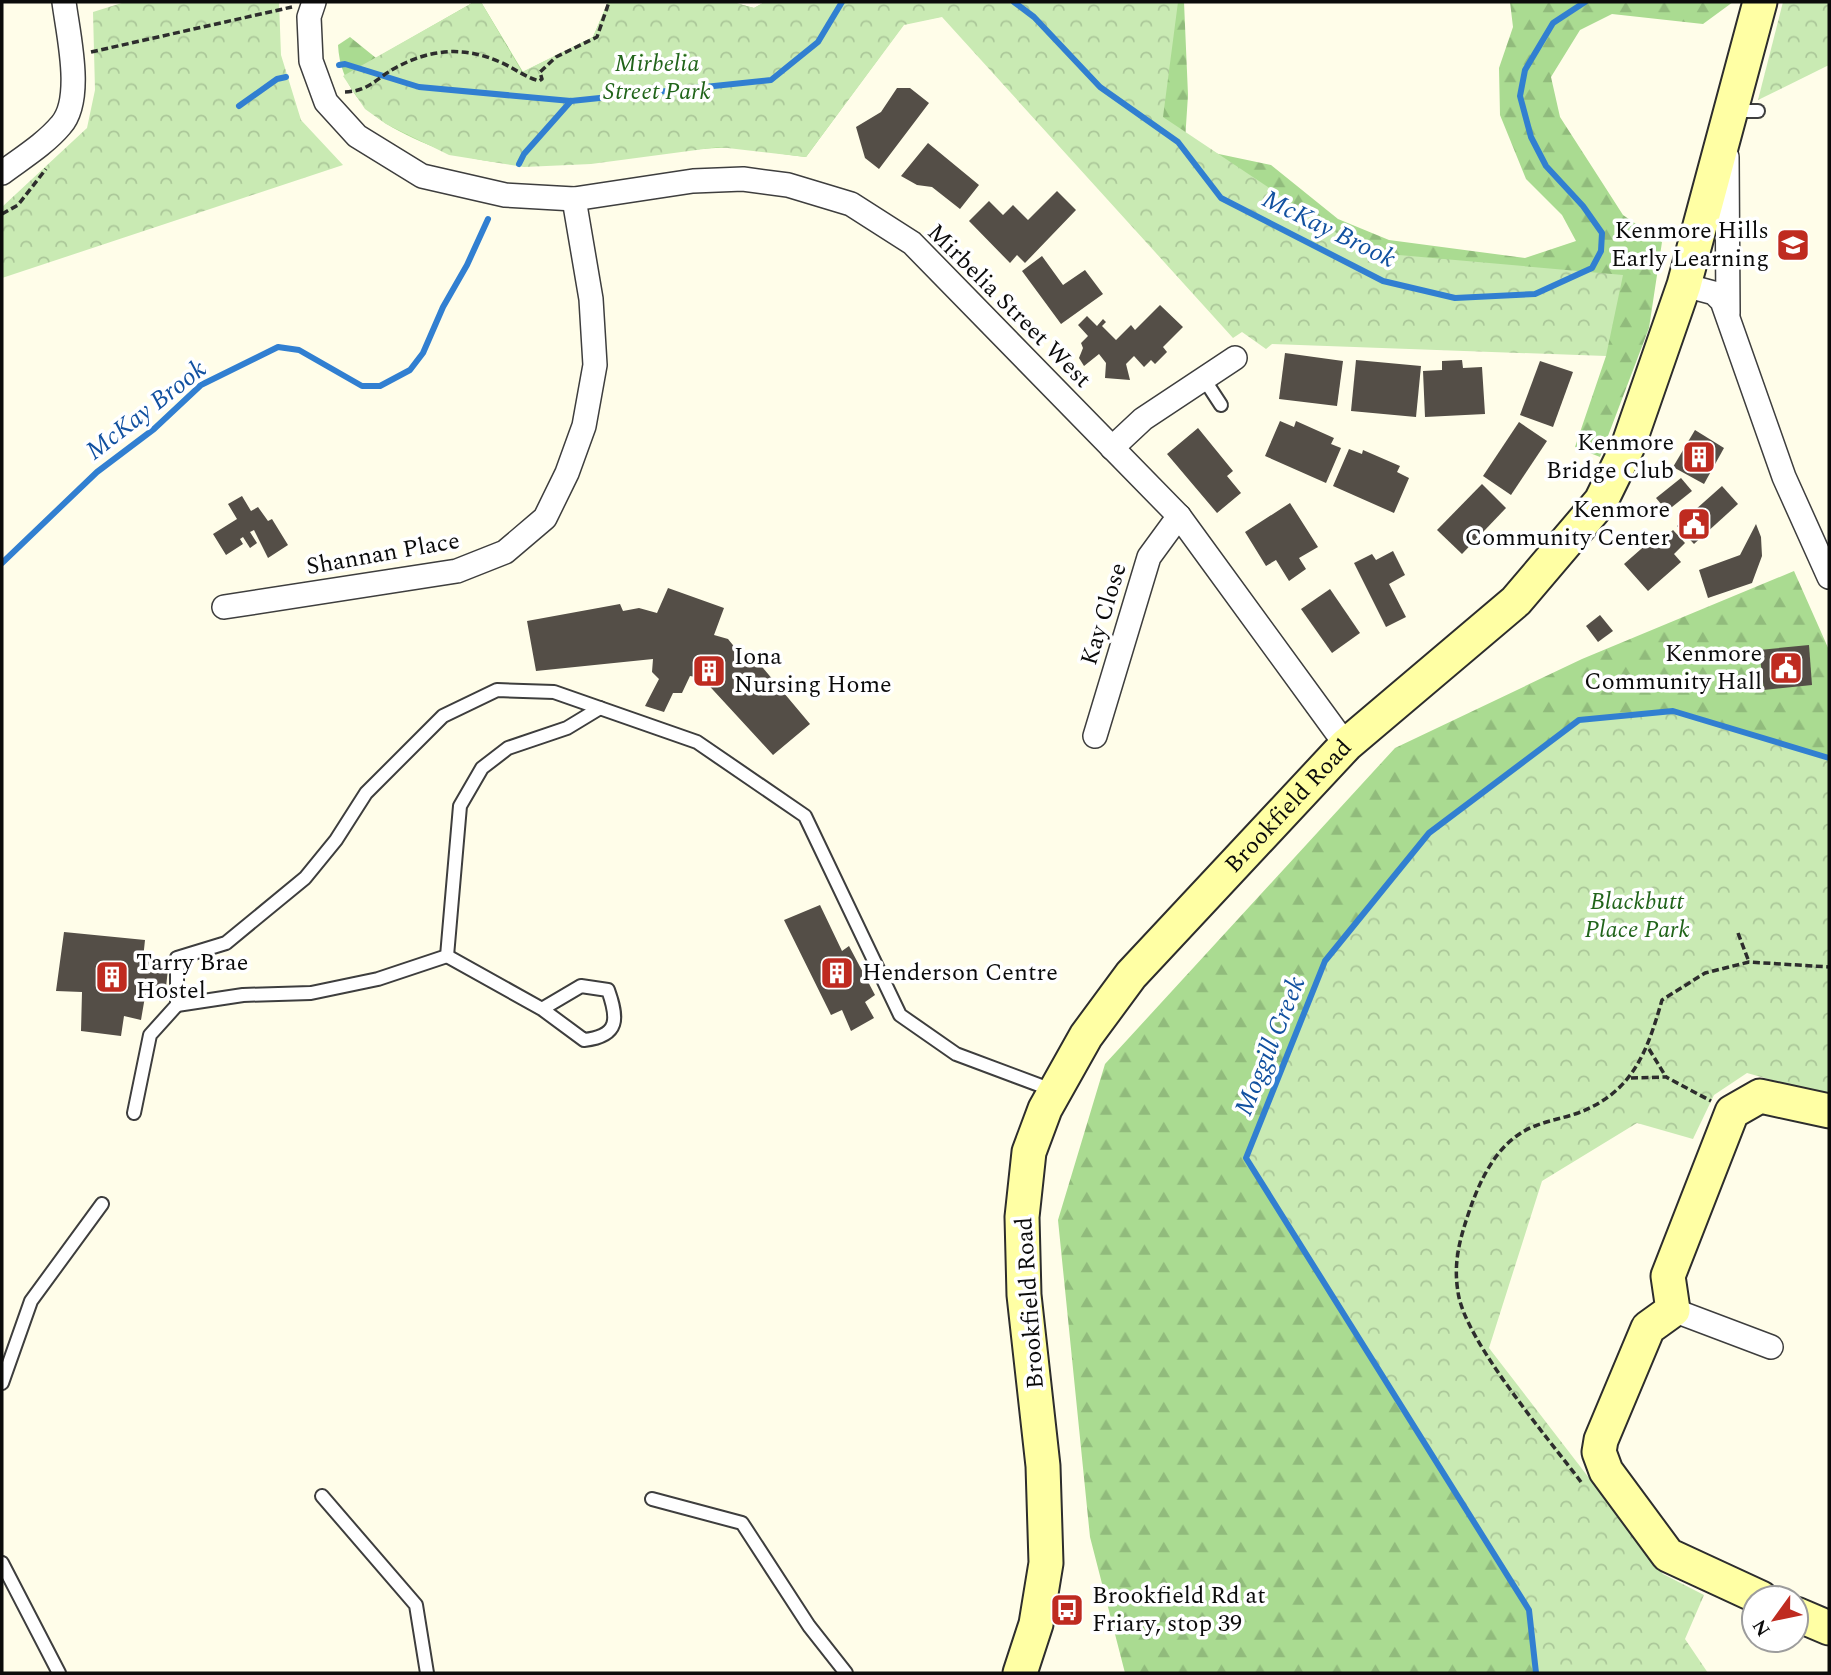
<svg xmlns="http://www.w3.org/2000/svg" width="1831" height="1675" viewBox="0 0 1831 1675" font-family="Spectral,serif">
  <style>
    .forest { fill: url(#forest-firs) }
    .park { fill: url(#park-crowns) }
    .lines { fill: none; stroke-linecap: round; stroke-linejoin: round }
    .stream { stroke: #317fd1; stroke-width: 6 }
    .building { fill: #544e47 }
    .lane-casing { stroke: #3e3e3e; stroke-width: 16 }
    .street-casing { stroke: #3e3e3e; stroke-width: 26 }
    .secondary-casing { stroke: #2d2d2d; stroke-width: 37 }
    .path { stroke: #2d2d2d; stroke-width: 3.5; stroke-dasharray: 7 3.5; stroke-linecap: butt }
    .lane { stroke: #fff; stroke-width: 12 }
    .street { stroke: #fff; stroke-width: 23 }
    .secondary { stroke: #ffffa4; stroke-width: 33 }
    .labels { text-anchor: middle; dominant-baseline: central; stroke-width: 7; stroke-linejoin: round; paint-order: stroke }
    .park-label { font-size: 24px; font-style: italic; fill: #21641a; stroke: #fff }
    .poi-label { font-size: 24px; fill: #0b0b0b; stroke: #fff; text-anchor: end }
    .street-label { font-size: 24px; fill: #0b0b0b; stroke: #fff }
    .water-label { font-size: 26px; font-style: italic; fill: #1251a0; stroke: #fff }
  </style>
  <defs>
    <pattern id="forest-firs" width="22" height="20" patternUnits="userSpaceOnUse" patternTransform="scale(1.75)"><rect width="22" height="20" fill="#aadb91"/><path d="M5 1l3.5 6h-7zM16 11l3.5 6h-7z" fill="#91bb7c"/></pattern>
    <pattern id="park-crowns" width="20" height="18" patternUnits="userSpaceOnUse" patternTransform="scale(1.75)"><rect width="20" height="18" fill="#c9eab3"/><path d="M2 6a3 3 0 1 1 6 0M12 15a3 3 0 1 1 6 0" fill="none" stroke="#abc799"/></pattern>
  </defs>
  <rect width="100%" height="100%" fill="#fffde9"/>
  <g class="forest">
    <path d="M474,2H481L523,72L593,37L608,2H732L754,8L765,2H1184L1188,95L1185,141L1214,153L1271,165L1338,219L1389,240L1525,258L1576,241L1562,215L1526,179L1500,115L1499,68L1513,27L1510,2H1733L1703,24L1612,14L1580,30L1551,77L1560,117L1623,215L1662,242L1649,328L1600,457L1575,447L1606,356L1590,333L1383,322L985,8L904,24L806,157C778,154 745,146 716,148C600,155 510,190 399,131C364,113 340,84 338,45L350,37L376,58Z"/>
    <polygon points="1794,571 1829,650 1829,919 1358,1028 1589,1673 1125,1673 1090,1537 1058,1220 1105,1064 1395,748 1582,659"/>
  </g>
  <g class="park">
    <polygon points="125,2 279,2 281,55 301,120 343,165 2,278 2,207 87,128 95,90 93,12"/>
    <polygon points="474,2 481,2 522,72 593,37 608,2 732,2 754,8 765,2 1178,2 1163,117 1365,252 1623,275 1606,356 1272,344 1266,349 1242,332 1233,338 942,17 904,25 806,157 719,147 591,164 524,167 449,155 386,124 365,109 343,76"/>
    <polygon points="1783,2 1829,2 1829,65 1758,100"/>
    <polygon points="1673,711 1829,758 1829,1096 1747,1073 1714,1095 1693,1139 1637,1123 1542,1181 1489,1348 1663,1574 1704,1595 1685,1639 1708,1673 1536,1673 1529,1610 1246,1158 1325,961 1429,833 1579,720"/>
  </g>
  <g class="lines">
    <g class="stream">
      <polyline points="1014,2 1034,17 1100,87 1178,142 1221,198 1383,281 1455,298 1535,294 1592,268 1601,251 1602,233 1583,206 1546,166 1531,137 1520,96 1525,70 1553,23 1585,2"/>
      <polyline points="339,65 345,64 419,87 571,101 771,80 818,42 842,2"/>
      <polyline points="239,106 277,79 286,77"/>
      <polyline points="519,164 524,154 571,101"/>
      <polyline points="2,563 97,472 154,429 201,385 278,347 299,350 362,386 380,386 410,370 423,353 443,307 467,265 488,219"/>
      <polyline points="1536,1673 1529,1610 1246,1158 1325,961 1429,833 1579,720 1673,711 1829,758"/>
    </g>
  </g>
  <g class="building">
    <polygon points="897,88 910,88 929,103 879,169 865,158 856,127 881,112"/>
    <polygon points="928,143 979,185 960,209 932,187 917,185 901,176"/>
    <polygon points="1057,191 1076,210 1025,263 1017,255 1010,263 969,221 989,201 1003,215 1013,205 1028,220"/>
    <polygon points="1042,256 1063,285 1085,270 1103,294 1061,324 1022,271"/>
    <polygon points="1160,305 1183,327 1163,347 1167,352 1155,364 1151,360 1144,367 1134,356 1126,364 1130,380 1105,378 1106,363 1099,354 1084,366 1079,358 1083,348 1081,343 1088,336 1078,325 1087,316 1097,326 1103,319 1106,322 1102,326 1116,340 1131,325 1135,330"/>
    <polygon points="1285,353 1343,361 1337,406 1279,399"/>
    <polygon points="1356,360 1421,366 1416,417 1351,411"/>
    <polygon points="1462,360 1463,368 1482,367 1485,414 1425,417 1423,371 1442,370 1442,361"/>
    <polygon points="1540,361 1573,372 1553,427 1520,415"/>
    <polygon points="1280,421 1294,427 1296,421 1334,438 1331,444 1341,448 1326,483 1265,456"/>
    <polygon points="1519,422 1547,441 1511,495 1483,476"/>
    <polygon points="1198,428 1233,471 1227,476 1241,493 1217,513 1167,454"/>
    <polygon points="1695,430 1724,448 1704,484 1673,467"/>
    <polygon points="1349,449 1362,454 1363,450 1400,466 1397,472 1409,478 1394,513 1333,486"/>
    <polygon points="1681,478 1692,491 1667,511 1656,498"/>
    <polygon points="1482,484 1506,508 1462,554 1437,530"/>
    <polygon points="1722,486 1738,504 1694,544 1677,526"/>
    <polygon points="242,496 251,511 258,507 268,521 272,519 288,545 268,558 254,530 250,532 257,543 250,548 243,537 240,539 243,544 226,555 213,534 237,519 228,504"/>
    <polygon points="1290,503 1318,547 1299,558 1306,569 1289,581 1276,560 1266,566 1245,532"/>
    <polygon points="1756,524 1761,537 1762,556 1752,583 1708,598 1699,570 1740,555"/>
    <polygon points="1673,530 1685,543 1674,554 1681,562 1648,591 1624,564 1657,535 1662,540"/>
    <polygon points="1393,551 1405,575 1389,584 1406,617 1386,627 1354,563 1372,554 1376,560"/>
    <polygon points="668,588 724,608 714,635 728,639 741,655 748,650 810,724 773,755 702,678 690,676 682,693 673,693 664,712 645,706 659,679 652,672 653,659 536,671 527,621 620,604 623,611 639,608 657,613"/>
    <polygon points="1330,589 1360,633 1332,653 1301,609"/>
    <polygon points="1600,615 1613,631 1598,642 1586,626"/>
    <polygon points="1809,645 1812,685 1764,690 1759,650"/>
    <polygon points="820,905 842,951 849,946 875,995 865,1002 874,1018 851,1031 842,1010 831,1015 784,920"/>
    <polygon points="64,932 145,940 143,959 150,959 148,967 168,969 166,987 147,985 141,1020 124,1016 121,1036 81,1031 82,992 56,991"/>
  </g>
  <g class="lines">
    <defs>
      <g id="lane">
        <polyline points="1733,111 1758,111"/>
        <polyline points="1204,379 1221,405"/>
        <path d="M447,956L542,1009L581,986L608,990C618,1018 620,1036 584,1040L542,1009"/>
        <polyline points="177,1005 243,995 311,993 378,979 447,956 460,806 482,768 508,748 567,728 600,708"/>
        <polyline points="134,1113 150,1035 177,1005 177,958 226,943 305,878 336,840 366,793 443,716 497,690 554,692 697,742 805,816 900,1015 956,1054 1055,1091"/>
        <polyline points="2,1383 31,1301 102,1204"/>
        <polyline points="322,1496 416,1605 427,1673"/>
        <polyline points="652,1499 742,1523 809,1626 846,1673"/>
        <polyline points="2,1563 59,1673"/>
      </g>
      <g id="street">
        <polyline points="314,2 309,17 311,61 326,102 357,136 422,176 505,195 574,199 693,181 743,179 788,185 851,204 912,243 1179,516 1346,745"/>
        <polyline points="1727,157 1728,313"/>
        <path d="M2,173C22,158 45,144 61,125C84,99 68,34 64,2"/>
        <polyline points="1684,285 1714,293 1722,301 1784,477 1829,577"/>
        <polyline points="1112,448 1143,419 1235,358"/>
        <polyline points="224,607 457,571 505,552 545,518 567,473 584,426 595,365 591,299 574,199"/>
        <polyline points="1095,736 1149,557 1179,516"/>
        <polyline points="1673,1310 1771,1347"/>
      </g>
      <g id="secondary">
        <polyline points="1761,1598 1668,1555 1606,1471 1599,1452 1601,1440 1648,1328 1673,1310 1668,1276 1732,1112 1760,1096 1829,1111"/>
        <polyline points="1796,1614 1829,1628"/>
        <path id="s1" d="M1020,1673L1036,1624L1046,1563L1043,1466L1024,1295L1022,1217L1029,1152L1045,1109L1086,1036L1131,975L1346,745L1516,601L1601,501L1628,446L1684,285L1760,2"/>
      </g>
    </defs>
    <use href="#lane" class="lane-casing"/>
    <use href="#street" class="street-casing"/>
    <use href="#secondary" class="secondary-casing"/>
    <g class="path">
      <polyline points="91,52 292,7"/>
      <path d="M345,92C370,91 376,78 397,67C431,49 464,46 500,62C514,68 525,77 539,81L542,79L540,72L556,57L597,37L609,2"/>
      <polyline points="2,214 18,205 46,169"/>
      <polyline points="1738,933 1749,962"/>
      <polyline points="1649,1049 1666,1077"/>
      <polyline points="1631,1078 1666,1077 1711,1101"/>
      <path d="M1581,1482C1549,1439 1464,1340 1458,1292C1453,1262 1460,1238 1470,1209C1479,1183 1494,1151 1518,1135C1536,1122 1558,1120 1578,1113C1633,1092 1647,1052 1662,1000L1705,973L1749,962L1829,967"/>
    </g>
    <use href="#lane" class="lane"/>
    <use href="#street" class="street"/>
    <use href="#secondary" class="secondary"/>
  </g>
  <defs>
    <symbol id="school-square" viewBox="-11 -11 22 22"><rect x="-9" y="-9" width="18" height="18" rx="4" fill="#bf2b20" stroke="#fff"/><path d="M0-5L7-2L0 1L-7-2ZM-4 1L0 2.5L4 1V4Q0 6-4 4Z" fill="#fff"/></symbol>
    <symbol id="building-square" viewBox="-11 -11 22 22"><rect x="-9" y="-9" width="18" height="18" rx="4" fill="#bf2b20" stroke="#fff"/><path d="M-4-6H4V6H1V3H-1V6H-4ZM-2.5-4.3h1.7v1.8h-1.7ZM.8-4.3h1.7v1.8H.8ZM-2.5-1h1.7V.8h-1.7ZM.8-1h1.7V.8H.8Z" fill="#fff"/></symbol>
    <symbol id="civic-square" viewBox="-11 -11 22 22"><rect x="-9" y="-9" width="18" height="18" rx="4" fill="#bf2b20" stroke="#fff"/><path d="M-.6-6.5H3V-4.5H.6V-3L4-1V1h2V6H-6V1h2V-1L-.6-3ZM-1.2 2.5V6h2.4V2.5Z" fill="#fff"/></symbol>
    <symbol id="bus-square" viewBox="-11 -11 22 22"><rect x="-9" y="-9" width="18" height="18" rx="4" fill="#bf2b20" stroke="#fff"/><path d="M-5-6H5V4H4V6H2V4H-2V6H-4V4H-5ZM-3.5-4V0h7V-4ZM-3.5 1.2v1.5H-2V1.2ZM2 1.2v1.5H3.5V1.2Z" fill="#fff"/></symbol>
  </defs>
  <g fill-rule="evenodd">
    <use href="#school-square" x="1774" y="226" width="38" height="38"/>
    <use href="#building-square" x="1680" y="438" width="38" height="38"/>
    <use href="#civic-square" x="1675" y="505" width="38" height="38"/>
    <use href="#civic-square" x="1767" y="649" width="38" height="38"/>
    <use href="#building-square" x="690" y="652" width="38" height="38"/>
    <use href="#building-square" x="818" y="954" width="38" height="38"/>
    <use href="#building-square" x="93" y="958" width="38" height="38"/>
    <use href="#bus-square" x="1048" y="1591" width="38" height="38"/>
  </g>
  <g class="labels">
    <g class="park-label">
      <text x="657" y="64">Mirbelia<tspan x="657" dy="28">Street Park</tspan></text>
      <text x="1637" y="902">Blackbutt<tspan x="1637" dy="28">Place Park</tspan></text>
    </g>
    <g class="poi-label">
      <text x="1769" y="231">Kenmore Hills<tspan x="1769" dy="28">Early Learning</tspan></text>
      <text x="1674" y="443">Kenmore<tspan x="1674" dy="28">Bridge Club</tspan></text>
      <text x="1670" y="510">Kenmore<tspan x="1670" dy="28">Community Center</tspan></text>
      <text x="1762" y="654">Kenmore<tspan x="1762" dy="28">Community Hall</tspan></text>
      <text x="734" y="657" text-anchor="start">Iona<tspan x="734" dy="28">Nursing Home</tspan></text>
      <text x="136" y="963" text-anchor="start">Tarry Brae<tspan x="136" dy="28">Hostel</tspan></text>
      <text x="862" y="973" text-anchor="start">Henderson Centre</text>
      <text x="1092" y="1596" text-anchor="start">Brookfield Rd at<tspan x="1092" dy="28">Friary, stop 39</tspan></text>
    </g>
    <g class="street-label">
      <text transform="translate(1009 306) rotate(45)">Mirbelia Street West</text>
      <text transform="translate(383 554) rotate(-10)">Shannan Place</text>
      <text transform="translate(1104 614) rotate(-73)">Kay Close</text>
      <text stroke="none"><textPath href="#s1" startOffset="962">Brookfield Road</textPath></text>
      <text transform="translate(1030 1303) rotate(-94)">Brookfield Road</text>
    </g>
    <g class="water-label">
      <text transform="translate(1329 229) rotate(26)">McKay Brook</text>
      <text transform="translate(146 410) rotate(-38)">McKay Brook</text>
      <text transform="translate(1270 1046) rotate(-68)">Moggill Creek</text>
    </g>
  </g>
  <rect width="1831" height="1675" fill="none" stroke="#0b0b0b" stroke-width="7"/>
  <g transform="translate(1775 1619) rotate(237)"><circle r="33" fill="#ffffff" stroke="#9d9d9d" stroke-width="2"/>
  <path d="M0-5L12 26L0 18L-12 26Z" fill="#bf2b20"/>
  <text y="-10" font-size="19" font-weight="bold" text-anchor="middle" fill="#0b0b0b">N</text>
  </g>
</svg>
